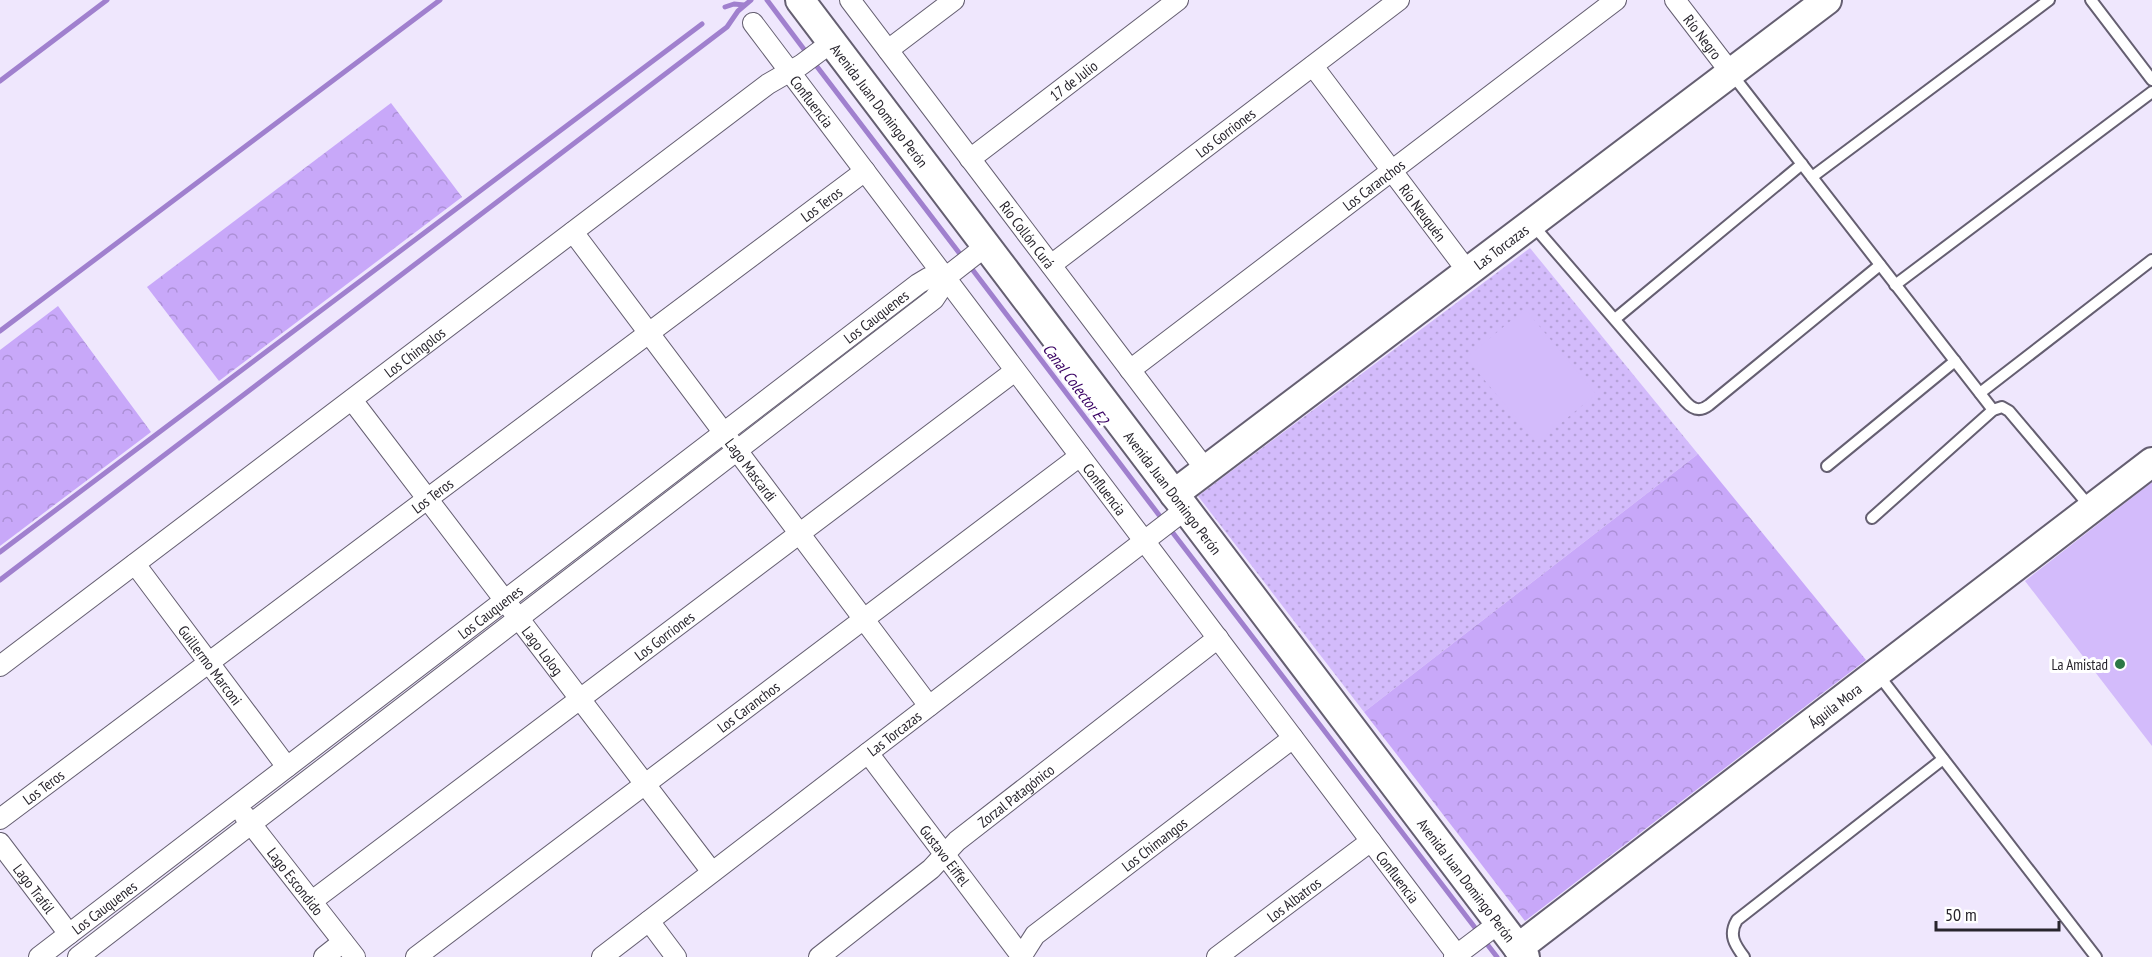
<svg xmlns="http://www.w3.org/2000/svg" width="2152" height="957" viewBox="0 0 2152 957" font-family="'PT Sans Narrow',sans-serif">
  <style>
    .grass { fill: url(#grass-dots) }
    .forest { fill: url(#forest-crowns) }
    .garden { fill: #d3bbfb }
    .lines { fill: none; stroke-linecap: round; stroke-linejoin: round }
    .stream { stroke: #a080ce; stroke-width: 5 }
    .lane-casing { stroke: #655f71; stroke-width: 14 }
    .street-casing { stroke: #655f71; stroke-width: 22 }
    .secondary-casing { stroke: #655f71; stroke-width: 32 }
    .lane { stroke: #fff; stroke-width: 10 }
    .street { stroke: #fff; stroke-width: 20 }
    .secondary { stroke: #fff; stroke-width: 28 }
    .poi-dot { fill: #2c7846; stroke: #fff; stroke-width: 2 }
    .labels { text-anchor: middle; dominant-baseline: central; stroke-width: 6; stroke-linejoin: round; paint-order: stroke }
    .street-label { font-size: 15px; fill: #28252d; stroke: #fff }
    .poi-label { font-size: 15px; fill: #28252d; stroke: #fff; text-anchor: end }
    .water-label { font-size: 16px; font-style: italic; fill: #390163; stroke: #fff }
  </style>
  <defs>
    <pattern id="grass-dots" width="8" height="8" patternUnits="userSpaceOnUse" patternTransform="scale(1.5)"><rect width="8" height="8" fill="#d3bbfb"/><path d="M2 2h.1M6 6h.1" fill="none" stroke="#b5a1d7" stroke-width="1.8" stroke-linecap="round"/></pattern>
    <pattern id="forest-crowns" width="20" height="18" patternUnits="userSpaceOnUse" patternTransform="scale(1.5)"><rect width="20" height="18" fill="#c8a8f9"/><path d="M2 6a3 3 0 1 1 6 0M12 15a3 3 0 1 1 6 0" fill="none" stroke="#ac90d6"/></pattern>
  </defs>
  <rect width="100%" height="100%" fill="#efe7fd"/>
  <polygon class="grass" points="1530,248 1698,454 1364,712 1198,496"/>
  <g class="forest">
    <polygon points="391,103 462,197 219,381 147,287"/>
    <polygon points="58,306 151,432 0,546 0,350"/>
    <polygon points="1698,454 1866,660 1525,921 1364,712"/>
  </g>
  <g class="garden">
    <polygon points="1525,309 1596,394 1537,443 1466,358"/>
    <polygon points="2152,482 2152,746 2025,581"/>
  </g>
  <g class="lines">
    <g class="stream">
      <polyline points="767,0 806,52"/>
      <polyline points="725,7 734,4 744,5"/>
      <polyline points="815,64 960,254"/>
      <polyline points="0,81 107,0"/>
      <polyline points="972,269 1159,515"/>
      <polyline points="0,331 440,0"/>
      <polyline points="1173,533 1476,929"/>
      <polyline points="0,552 702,24"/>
      <polyline points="0,580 727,27 738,11 751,0"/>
      <polyline points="1487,944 1497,957"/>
    </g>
    <defs>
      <g id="lane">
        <polyline points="2091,0 2152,80"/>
        <polyline points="1731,73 1993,410"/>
        <polyline points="1812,177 2049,0"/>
        <path d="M1532,224L1685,401C1693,410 1700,412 1709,405L1880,265"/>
        <polyline points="1895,285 2152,92"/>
        <polyline points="1615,319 1802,164"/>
        <polyline points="1980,393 2152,260"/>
        <polyline points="1827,466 1955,361"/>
        <polyline points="1872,518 1993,410 2002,407 2009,411 2091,508"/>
        <polyline points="1877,673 2096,957"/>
        <path d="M1744,957C1735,945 1728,935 1737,920L1943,759"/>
      </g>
      <g id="street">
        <path id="s1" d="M850,0L1206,470"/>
        <path id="s2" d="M1675,0L1731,73"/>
        <path id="s3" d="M753,23L1457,955"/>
        <polyline points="888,50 954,0"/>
        <path id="s4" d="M1313,66L1468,272"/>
        <path id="s5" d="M970,159L1178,0"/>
        <path id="s6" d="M573,232L929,706"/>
        <path id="s7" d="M1051,265L1399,0"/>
        <path id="s8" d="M1130,370L1616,0"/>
        <path id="s9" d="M352,400L712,872"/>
        <path id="s10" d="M135,564L287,767"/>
        <path id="s11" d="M0,666L768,84L801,65L832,42"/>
        <path id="s12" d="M868,753L1022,957"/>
        <path id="s13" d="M244,815L355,957"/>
        <path id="s14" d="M0,819L865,171"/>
        <path id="s15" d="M0,843L69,934"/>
        <path id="s16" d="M312,901L1015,371"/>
        <polyline points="649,921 676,957"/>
        <path id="s17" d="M39,957L918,284L928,278H945"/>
        <polyline points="78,957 934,299 942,287 945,278 986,246"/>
        <polyline points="324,957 343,942"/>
        <path id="s18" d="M416,957L1080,456"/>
        <path id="s19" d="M602,957L1186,509"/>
        <path id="s20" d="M819,957L931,869L957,841L1218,638"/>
        <path id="s21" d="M1021,957L1035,935L1293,738"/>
        <path id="s22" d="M1217,957L1371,841"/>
        <polyline points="1454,957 1499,923"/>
      </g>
      <g id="secondary">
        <path id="s23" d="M800,0L1525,957"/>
        <path id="s24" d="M1174,494L1827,0"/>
        <path id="s25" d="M1518,948L2152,462"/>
      </g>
    </defs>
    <use href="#lane" class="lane-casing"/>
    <use href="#street" class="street-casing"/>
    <use href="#secondary" class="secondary-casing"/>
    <use href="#lane" class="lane"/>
    <use href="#street" class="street"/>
    <use href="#secondary" class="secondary"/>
  </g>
  <circle class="poi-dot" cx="2120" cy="664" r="6"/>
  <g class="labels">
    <g class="street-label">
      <text stroke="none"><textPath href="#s2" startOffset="46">Río Negro</textPath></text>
      <text stroke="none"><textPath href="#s5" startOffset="130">17 de Julio</textPath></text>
      <text stroke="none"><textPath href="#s3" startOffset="98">Confluencia</textPath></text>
      <text stroke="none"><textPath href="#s23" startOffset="132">Avenida Juan Domingo Perón</textPath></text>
      <text stroke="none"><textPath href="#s7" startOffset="219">Los Gorriones</textPath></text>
      <text stroke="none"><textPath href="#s8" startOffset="306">Los Caranchos</textPath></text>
      <text stroke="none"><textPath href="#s14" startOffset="1026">Los Teros</textPath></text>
      <text stroke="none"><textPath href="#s4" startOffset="183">Río Neuquén</textPath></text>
      <text stroke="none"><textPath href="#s1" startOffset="294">Río Collón Curá</textPath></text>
      <text stroke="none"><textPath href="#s24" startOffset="410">Las Torcazas</textPath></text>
      <text stroke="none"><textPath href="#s17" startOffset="1054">Los Cauquenes</textPath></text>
      <text stroke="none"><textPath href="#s11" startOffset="520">Los Chingolos</textPath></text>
      <text stroke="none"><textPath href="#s6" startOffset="297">Lago Mascardi</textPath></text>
      <text stroke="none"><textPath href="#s3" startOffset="584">Confluencia</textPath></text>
      <text stroke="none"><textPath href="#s23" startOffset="618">Avenida Juan Domingo Perón</textPath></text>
      <text stroke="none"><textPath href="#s14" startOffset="540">Los Teros</textPath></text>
      <text stroke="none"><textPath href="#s17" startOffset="568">Los Cauquenes</textPath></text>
      <text stroke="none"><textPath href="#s16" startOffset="441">Los Gorriones</textPath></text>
      <text stroke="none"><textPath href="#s9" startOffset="315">Lago Lolog</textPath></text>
      <text stroke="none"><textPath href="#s10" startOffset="126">Guillermo Marconi</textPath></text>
      <text stroke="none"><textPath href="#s25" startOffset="399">Águila Mora</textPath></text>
      <text stroke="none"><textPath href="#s18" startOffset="416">Los Caranchos</textPath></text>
      <text stroke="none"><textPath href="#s19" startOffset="368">Las Torcazas</textPath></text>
      <text stroke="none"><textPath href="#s14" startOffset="54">Los Teros</textPath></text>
      <text stroke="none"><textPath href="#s20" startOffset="255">Zorzal Patagónico</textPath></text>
      <text stroke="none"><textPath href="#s21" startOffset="176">Los Chimangos</textPath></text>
      <text stroke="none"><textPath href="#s12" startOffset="128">Gustavo Eiffel</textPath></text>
      <text stroke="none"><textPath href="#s3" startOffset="1070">Confluencia</textPath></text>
      <text stroke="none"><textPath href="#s23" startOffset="1104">Avenida Juan Domingo Perón</textPath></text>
      <text stroke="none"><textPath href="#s13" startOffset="84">Lago Escondido</textPath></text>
      <text stroke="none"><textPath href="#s15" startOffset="57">Lago Trafúl</textPath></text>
      <text stroke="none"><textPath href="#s22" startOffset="96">Los Albatros</textPath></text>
      <text stroke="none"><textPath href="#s17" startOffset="82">Los Cauquenes</textPath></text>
    </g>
    <g class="poi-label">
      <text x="2108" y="664">La Amistad</text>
    </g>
    <g class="water-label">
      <text transform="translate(1076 384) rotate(53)">Canal Colector E2</text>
    </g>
  </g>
  <path d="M1936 921v9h123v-9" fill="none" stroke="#28252d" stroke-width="3"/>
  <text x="1945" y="921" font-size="18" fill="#28252d" stroke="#ffffff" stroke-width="4.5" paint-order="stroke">50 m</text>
</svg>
